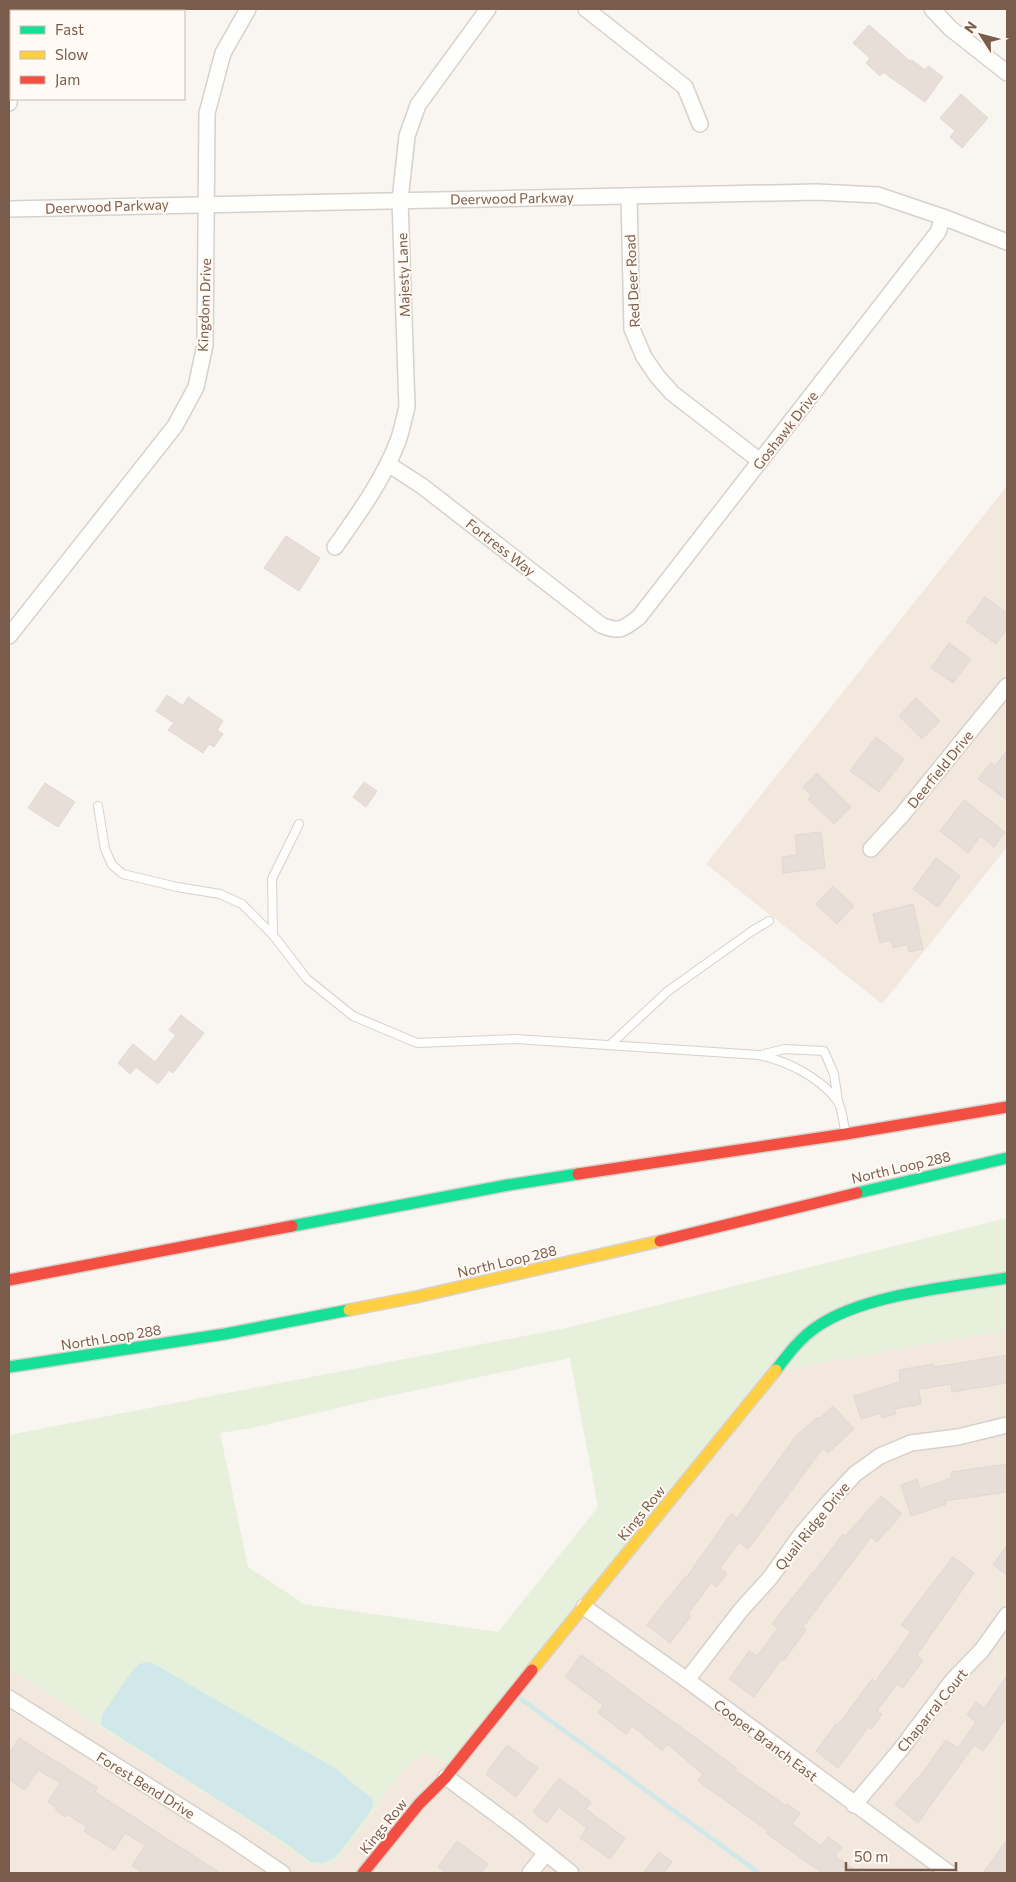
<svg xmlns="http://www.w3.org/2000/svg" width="1016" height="1882" viewBox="0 0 1016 1882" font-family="Commissioner,sans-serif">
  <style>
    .residential { fill: #f2e8de }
    .green { fill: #e7f0db; fill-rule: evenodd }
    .water { fill: #d0e8ea }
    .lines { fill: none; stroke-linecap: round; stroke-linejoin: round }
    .stream { stroke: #d0e8ea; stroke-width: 4.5 }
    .building { fill: #e6ded7; stroke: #e2d8d2 }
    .lane-casing { stroke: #d7d1cb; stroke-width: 10 }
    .street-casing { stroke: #d7d1cb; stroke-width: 18 }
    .fast-casing { stroke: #d9d2cb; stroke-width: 14 }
    .slow-casing { stroke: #d9d2cb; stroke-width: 14 }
    .jam-casing { stroke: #d9d2cb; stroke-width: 14 }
    .lane { stroke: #fefefd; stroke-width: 8 }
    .street { stroke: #fefefd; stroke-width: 15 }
    .fast { stroke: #16e098; stroke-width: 11 }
    .slow { stroke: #ffcf43; stroke-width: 11 }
    .jam { stroke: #f24e42; stroke-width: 11 }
    .labels { text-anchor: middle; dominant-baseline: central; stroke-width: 4; stroke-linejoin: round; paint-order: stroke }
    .street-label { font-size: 14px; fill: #7a5c4d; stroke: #fffaf3 }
  </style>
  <rect width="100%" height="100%" fill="#f9f5f0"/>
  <g class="residential">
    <polygon points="1007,486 1007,847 882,1004 706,864"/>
    <polygon points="1007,1330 1007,1873 9,1873 9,1669 263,1830 310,1864 324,1865 332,1863 338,1858 373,1813 378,1803 397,1778 413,1761 426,1753 453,1767 775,1371"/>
  </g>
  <path class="green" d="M1007,1218V1330L775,1371L454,1768L426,1753L413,1761L397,1778L378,1803L373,1813L338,1859L332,1863L324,1865L310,1864L263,1830L9,1669V1435L566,1328ZM570,1358L598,1507L498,1632L304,1604L248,1567L220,1433L252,1428L384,1397Z"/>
  <polygon class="water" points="148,1662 154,1664 338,1770 353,1784 372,1798 373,1806 368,1815 335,1858 323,1863 311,1862 281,1840 101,1725 102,1715 130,1674 139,1664"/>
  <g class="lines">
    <polyline class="stream" points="521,1699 759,1873"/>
  </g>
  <g class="building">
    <polygon points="869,25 910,61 912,60 925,70 928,66 943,77 925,102 883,72 880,76 866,63 870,58 853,43"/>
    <polygon points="961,94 988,118 962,148 950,137 955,131 940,118"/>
    <polygon points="286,536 320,558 299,591 264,568"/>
    <polygon points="985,597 1007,613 1007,629 996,644 966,622"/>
    <polygon points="949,643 971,659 953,683 931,668"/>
    <polygon points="167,695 183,706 188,697 223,721 217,730 223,734 214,747 209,744 203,753 168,730 174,723 156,711"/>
    <polygon points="916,698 940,721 922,739 899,716"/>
    <polygon points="876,737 904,759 879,792 850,771"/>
    <polygon points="1007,750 1007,800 978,779 991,762 995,766"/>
    <polygon points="817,773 851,807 834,824 808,799 811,795 803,787"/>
    <polygon points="364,782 377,791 366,807 353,797"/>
    <polygon points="45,783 75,802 58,827 28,808"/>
    <polygon points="964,800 1005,832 994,847 980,836 968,853 940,831"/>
    <polygon points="821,832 825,868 783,873 782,857 797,855 795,835"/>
    <polygon points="936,858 960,876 938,907 913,889"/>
    <polygon points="833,886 854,906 837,924 816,904"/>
    <polygon points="913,904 923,949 909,952 907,944 893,948 891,940 880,943 873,914"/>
    <polygon points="181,1015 204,1033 173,1073 169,1070 158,1084 136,1067 130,1074 118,1063 133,1044 155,1062 176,1035 169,1030"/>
    <polygon points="1007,1355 1007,1383 952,1392 951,1384 919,1389 921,1404 894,1409 896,1414 882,1418 881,1413 861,1419 854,1396 900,1382 899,1370 934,1364 934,1367"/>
    <polygon points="833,1406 854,1429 828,1453 823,1448 748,1549 739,1542 720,1568 727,1574 717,1587 711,1583 688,1614 691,1616 670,1643 647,1625 685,1577 686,1578 731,1514 737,1518 795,1437 817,1417 819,1419"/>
    <polygon points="1007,1464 1007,1492 944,1501 946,1504 911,1516 901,1485 917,1479 920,1489 952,1478 951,1472"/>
    <polygon points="881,1496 902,1514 877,1542 871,1537 803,1627 806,1630 784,1660 782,1659 754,1697 729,1679 749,1651 757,1656 778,1628 772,1624 782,1611 813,1572 814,1572 843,1534 845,1536"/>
    <polygon points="1007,1545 1007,1575 993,1565"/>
    <polygon points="953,1557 974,1573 917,1655 923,1660 903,1688 897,1684 877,1711 882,1714 871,1729 868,1727 838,1768 816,1751 836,1724 838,1725 872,1679 875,1682 911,1632 901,1625"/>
    <polygon points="581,1655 737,1768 735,1770 786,1806 787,1804 800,1813 792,1824 821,1846 828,1837 842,1847 835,1856 860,1873 822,1873 766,1833 768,1831 698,1781 703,1774 667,1744 662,1750 632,1726 626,1734 598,1713 603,1705 565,1677"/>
    <polygon points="1007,1676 1007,1717 983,1751 974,1745 918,1823 895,1805 917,1778 918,1779 946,1740 958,1748 976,1722 967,1715 976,1702 984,1708"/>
    <polygon points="19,1738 98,1788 95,1792 220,1873 143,1873 132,1866 145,1845 125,1833 114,1850 84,1831 87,1827 67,1814 66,1817 55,1810 57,1808 48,1802 60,1783 38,1770 25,1790 9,1780 9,1754"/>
    <polygon points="507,1745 538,1768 516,1797 486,1774"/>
    <polygon points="559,1778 591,1802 586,1809 625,1838 610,1859 580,1838 587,1828 559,1807 547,1823 533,1812"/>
    <polygon points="1007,1840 1007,1873 983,1873"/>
    <polygon points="457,1841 488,1864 481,1873 446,1873 438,1867"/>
    <polygon points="659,1852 672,1862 664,1873 643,1873"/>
  </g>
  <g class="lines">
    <defs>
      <g id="lane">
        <polyline points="98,806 105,849 112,865 123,874 177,887 220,894 242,904 273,935"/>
        <path d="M299,824L272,879L273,935L307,979L353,1016L417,1043L516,1039L759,1055C787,1061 819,1077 837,1100C842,1107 843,1121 845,1130"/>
        <polyline points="611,1044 668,991 752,931 769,921"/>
        <polyline points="764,1054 785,1049 824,1051 834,1074 838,1101"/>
      </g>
      <g id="street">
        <polyline points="586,9 685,87 700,124"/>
        <polyline points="932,9 950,28 1007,73"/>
        <polyline points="30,11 31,9"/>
        <polyline points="9,103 11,83"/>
        <polyline points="629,196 632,329 644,357 657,376 672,393 760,461"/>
        <polyline points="9,209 816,192 878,195 943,217 1007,242"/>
        <path d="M388,464L422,486L601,625C619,633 624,629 639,617L938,232L943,217"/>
        <path d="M335,547C359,513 383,480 398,441C402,430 404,418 407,407L400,200L407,136L418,105L488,9"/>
        <polyline points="9,636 175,426 196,387 205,345 207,113 223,53 248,9"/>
        <polyline points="871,849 902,815 1007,686"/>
        <polyline points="584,1607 687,1680 949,1873"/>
        <polyline points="687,1680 741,1610 770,1578 800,1536 828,1503 855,1474 880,1456 911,1443 958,1437 1007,1425"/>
        <polyline points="9,1698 232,1839 282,1873"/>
        <polyline points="446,1777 515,1828 571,1873"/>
        <polyline points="854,1805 901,1749 953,1680 982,1650 1007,1615"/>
        <polyline points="530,1873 546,1853"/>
      </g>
      <g id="fast">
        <polyline points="857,1193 1007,1158"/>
        <polyline points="292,1226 508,1185 578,1174"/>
        <polyline points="9,1367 225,1334 349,1310"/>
        <path d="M776,1370C788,1354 801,1337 818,1326C865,1294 952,1287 1007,1278"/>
      </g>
      <g id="slow">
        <polyline points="349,1310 416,1297 660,1241"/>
        <polyline points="532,1670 776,1370"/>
      </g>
      <g id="jam">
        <polyline points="578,1174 846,1134 1007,1107"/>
        <polyline points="660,1241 857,1193"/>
        <polyline points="9,1280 292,1226"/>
        <polyline points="363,1873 419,1804 446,1777 532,1670"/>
      </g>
    </defs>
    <use href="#lane" class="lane-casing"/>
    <use href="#street" class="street-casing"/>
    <use href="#fast" class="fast-casing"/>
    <use href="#slow" class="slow-casing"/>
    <use href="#jam" class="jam-casing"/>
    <use href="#lane" class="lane"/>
    <use href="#street" class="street"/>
    <use href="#fast" class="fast"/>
    <use href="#slow" class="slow"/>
    <use href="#jam" class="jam"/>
  </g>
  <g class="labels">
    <g class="street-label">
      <text transform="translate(512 198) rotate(-1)">Deerwood Parkway</text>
      <text transform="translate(107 206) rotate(-2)">Deerwood Parkway</text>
      <text transform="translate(403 275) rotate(-92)">Majesty Lane</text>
      <text transform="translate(632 281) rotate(-93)">Red Deer Road</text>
      <text transform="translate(204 305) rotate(-88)">Kingdom Drive</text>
      <text transform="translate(785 430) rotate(-52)">Goshawk Drive</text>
      <text transform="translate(501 547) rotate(38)">Fortress Way</text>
      <text transform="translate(940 769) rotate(-51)">Deerfield Drive</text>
      <text transform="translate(901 1167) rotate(-13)">North Loop 288</text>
      <text transform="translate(507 1261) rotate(-13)">North Loop 288</text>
      <text transform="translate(111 1337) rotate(-9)">North Loop 288</text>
      <text transform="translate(641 1513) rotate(-51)">Kings Row</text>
      <text transform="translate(812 1526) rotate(-51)">Quail Ridge Drive</text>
      <text transform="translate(932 1710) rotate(-51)">Chaparral Court</text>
      <text transform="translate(766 1740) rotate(37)">Cooper Branch East</text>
      <text transform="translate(146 1785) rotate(32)">Forest Bend Drive</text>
      <text transform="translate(383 1826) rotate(-51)">Kings Row</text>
    </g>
  </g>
  <rect width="1016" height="1882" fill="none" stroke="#7a5c4d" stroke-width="20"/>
  <rect x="10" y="10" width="175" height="90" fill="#fffaf3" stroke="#cabbb1"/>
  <rect x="20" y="26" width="25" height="8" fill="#16e098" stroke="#cabbb1"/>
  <text x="55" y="35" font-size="15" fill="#7a5c4d">Fast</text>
  <rect x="20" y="51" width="25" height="8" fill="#ffcf43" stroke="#cabbb1"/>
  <text x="55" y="60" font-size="15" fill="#7a5c4d">Slow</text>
  <rect x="20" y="76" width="25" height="8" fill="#f24e42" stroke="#cabbb1"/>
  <text x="55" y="85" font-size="15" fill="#7a5c4d">Jam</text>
  <g transform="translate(981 35) rotate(306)" stroke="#fffaf3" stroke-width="4" paint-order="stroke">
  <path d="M0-4L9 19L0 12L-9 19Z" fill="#7a5c4d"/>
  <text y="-8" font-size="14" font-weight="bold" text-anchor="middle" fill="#7a5c4d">N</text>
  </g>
  <path d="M846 1862v8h110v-8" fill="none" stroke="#7a5c4d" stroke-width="2.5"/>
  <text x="854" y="1862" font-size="15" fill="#7a5c4d" stroke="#fffaf3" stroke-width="4" paint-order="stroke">50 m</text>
</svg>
